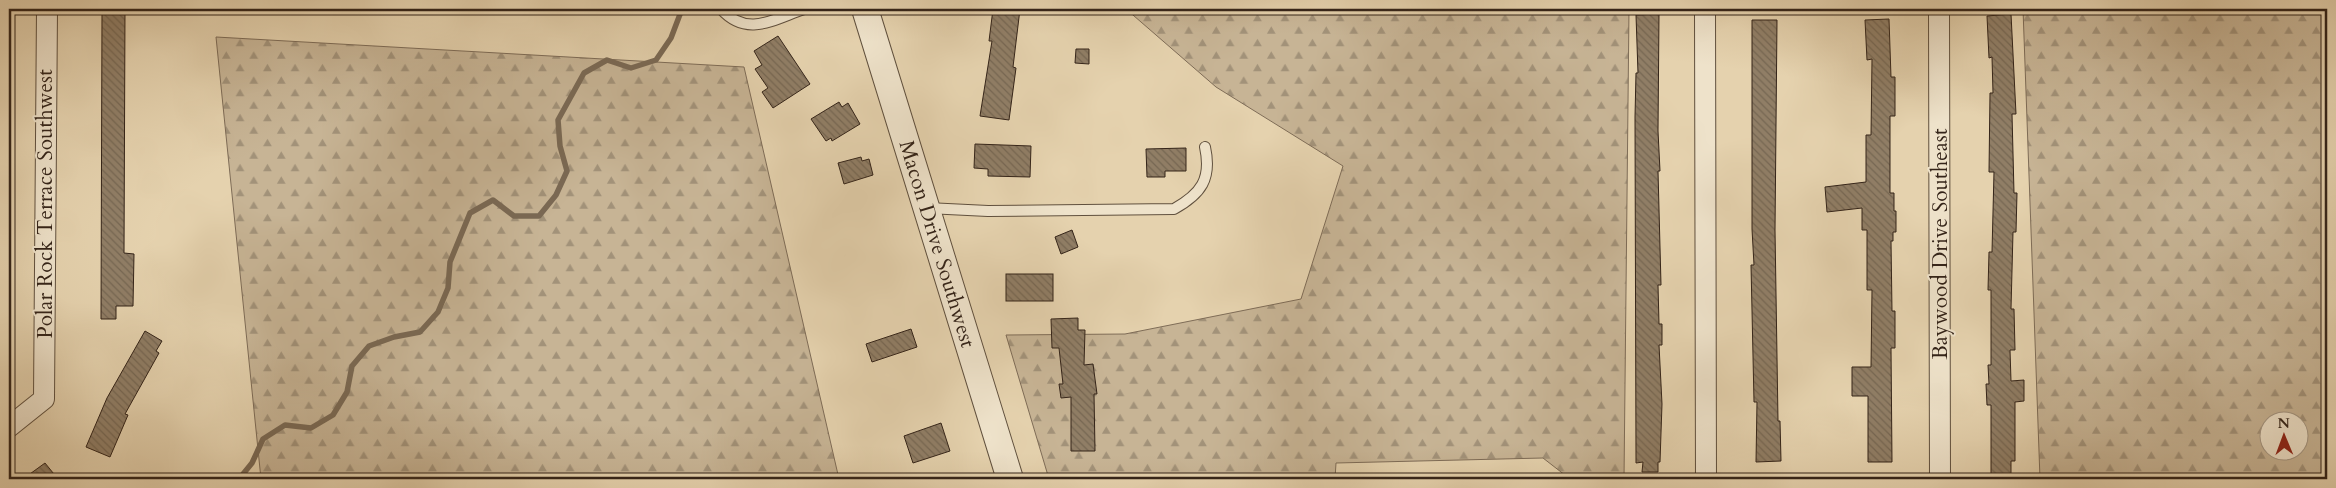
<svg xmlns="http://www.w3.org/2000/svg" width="2336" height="488" viewBox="0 0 2336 488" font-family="Cardo,serif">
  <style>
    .forest { fill: url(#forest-firs); stroke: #7e6c57; fill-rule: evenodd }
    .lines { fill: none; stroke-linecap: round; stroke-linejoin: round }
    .stream { stroke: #7a6954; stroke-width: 5.5 }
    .building { fill: url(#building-back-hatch); stroke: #342419 }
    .service-casing { stroke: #60503e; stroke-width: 12 }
    .minor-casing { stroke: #60503e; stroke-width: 22 }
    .tertiary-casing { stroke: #60503e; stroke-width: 28 }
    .service { stroke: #eee2ca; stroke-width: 10 }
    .minor { stroke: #eee2ca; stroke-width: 20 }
    .tertiary { stroke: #eee2ca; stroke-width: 26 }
    .labels { text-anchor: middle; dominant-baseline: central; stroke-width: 4; stroke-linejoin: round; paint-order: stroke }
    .street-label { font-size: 21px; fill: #342419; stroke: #eee2ca }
  </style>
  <defs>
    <pattern id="forest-firs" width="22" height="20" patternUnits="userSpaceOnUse" patternTransform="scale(1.25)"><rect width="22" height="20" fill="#c7b495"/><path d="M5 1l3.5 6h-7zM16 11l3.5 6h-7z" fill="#a29279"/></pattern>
    <pattern id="building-back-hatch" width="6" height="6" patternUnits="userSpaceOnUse" patternTransform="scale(1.25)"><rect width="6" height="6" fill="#907e66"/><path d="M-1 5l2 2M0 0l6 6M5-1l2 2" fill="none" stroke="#766753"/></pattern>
  </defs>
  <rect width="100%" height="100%" fill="#e5d2ae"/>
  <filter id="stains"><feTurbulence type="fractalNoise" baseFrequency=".004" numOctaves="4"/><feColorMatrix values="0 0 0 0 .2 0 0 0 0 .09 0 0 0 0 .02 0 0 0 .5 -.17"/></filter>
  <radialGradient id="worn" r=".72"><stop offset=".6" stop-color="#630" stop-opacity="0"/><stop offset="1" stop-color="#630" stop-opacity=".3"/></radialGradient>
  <g class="forest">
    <polygon points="1126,9 1629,9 1624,479 1570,479 1543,458 1336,463 1335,479 1049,479 1006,335 1125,334 1301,299 1343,166 1216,87"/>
    <path d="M2023,9H2327V479H2040ZM2268,420H2298V450H2268Z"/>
    <polygon points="216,37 744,67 839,479 261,479"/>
  </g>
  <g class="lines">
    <polyline class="stream" points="239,479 252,463 263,439 285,425 311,428 333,415 347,392 352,366 369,346 394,337 420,332 438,312 448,288 450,262 470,213 493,200 514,216 539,216 556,195 567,171 560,146 558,120 584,73 607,60 631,68 656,60 671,38 682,9"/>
  </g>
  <g class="building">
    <polygon points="102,9 125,9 124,253 134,254 133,306 116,306 116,319 101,319"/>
    <polygon points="993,9 1020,9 1013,67 1016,68 1009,120 980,116 992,41 989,41"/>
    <polygon points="1659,14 1658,131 1660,171 1658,171 1661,285 1658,285 1659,324 1662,324 1662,345 1659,345 1662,404 1660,462 1658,462 1658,472 1642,472 1643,462 1636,463 1635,117 1636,73 1638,73 1636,15"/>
    <polygon points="2011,14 2016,114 2012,114 2014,193 2017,193 2016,232 2013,232 2011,309 2014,309 2015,350 2010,350 2011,381 2024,380 2024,401 2015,402 2015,461 2011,461 2011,479 1991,479 1991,405 1987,405 1986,384 1989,384 1988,365 1991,365 1991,290 1988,290 1989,252 1992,252 1994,172 1989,172 1990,93 1993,93 1992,57 1989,58 1987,16"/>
    <polygon points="1889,19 1891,77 1895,77 1895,116 1890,116 1890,193 1894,193 1894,211 1896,211 1896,232 1893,232 1893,241 1891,241 1892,311 1895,311 1895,348 1891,348 1892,462 1868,462 1868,396 1852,396 1852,367 1871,367 1872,290 1867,290 1867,230 1862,230 1862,208 1827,212 1825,187 1866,182 1866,135 1871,135 1872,59 1867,60 1865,20"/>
    <polygon points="1752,20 1777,20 1775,230 1778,421 1780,421 1781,461 1756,462 1757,402 1754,402 1751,265 1754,265 1752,229"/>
    <polygon points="778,36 810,84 773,108 762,92 768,88 755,69 762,65 754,51"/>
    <polygon points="1076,49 1089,49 1089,64 1075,63"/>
    <polygon points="839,102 842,107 848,103 860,124 832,141 831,138 826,141 811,119"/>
    <polygon points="975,144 1031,146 1030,177 988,176 988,169 974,168"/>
    <polygon points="1186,148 1186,171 1165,171 1165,177 1147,177 1146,149"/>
    <polygon points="861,157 862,161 869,159 873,175 844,184 838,163"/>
    <polygon points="1072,230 1078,247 1061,254 1055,237"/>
    <rect x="1006" y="274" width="47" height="27"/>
    <polygon points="1078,318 1078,330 1085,330 1084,365 1093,364 1097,394 1094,394 1095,451 1071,451 1071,397 1061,398 1059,384 1063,384 1059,348 1052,348 1051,319"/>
    <polygon points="911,329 917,347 872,362 866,344"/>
    <polygon points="145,331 162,341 156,351 159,353 125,414 128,415 110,457 86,447 107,398"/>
    <polygon points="941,423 950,451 913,463 904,436"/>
    <polygon points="45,463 58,479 23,479"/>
  </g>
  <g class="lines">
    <defs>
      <g id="service">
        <path d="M721,9C747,38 774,19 804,9"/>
        <path d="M927,208L988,211L1174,209C1201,194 1212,179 1205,147"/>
      </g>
      <g id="minor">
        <polyline points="1705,9 1706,479"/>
        <polyline points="1939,9 1940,479"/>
        <polyline points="9,427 44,399 47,9"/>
      </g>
      <polyline id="tertiary" points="865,9 1010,479"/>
    </defs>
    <use href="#service" class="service-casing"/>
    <use href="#minor" class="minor-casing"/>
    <use href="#tertiary" class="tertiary-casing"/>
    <use href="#service" class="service"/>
    <use href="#minor" class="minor"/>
    <use href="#tertiary" class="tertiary"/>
  </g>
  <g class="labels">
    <g class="street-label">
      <text transform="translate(45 204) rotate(-90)">Polar Rock Terrace Southwest</text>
      <text transform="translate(937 244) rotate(73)">Macon Drive Southwest</text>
      <text transform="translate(1940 244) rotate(-90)">Baywood Drive Southeast</text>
    </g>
  </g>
  <rect width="2336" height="488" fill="none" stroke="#e5d2ae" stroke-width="30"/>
  <rect x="10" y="10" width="2316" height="468" fill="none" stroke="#342419" stroke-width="2.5"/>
  <rect x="15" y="15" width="2306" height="458" fill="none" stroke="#342419"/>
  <g transform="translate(2284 436) rotate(359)"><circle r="24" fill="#eee2ca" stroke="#a49683"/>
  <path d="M0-4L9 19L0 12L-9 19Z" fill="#8f2418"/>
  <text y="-8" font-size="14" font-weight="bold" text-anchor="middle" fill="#342419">N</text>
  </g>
  <rect width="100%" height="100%" filter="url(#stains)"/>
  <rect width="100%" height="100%" fill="url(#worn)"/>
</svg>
